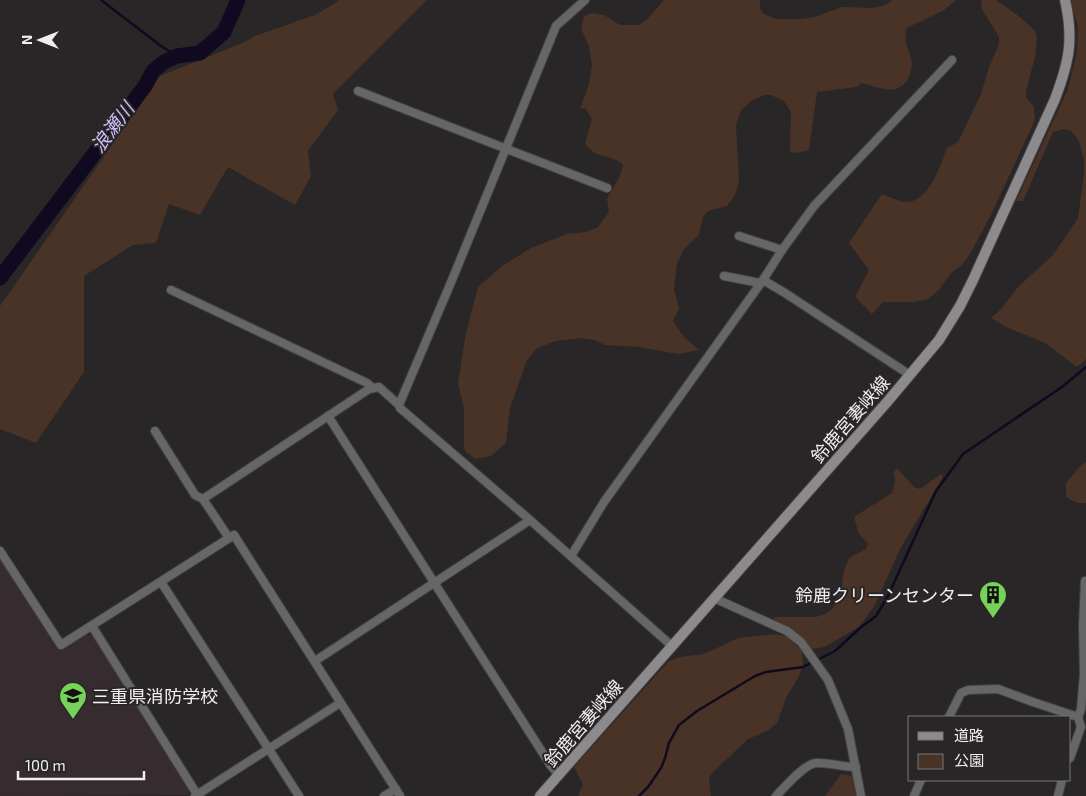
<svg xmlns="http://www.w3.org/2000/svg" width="1086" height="796" viewBox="0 0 1086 796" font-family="'Exo 2','Noto Sans JP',sans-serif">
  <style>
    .built { fill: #362c30 }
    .green { fill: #493326 }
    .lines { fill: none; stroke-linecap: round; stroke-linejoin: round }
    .stream { stroke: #110920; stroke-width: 2.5 }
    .river { stroke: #110920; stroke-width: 15 }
    .street-casing { stroke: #454243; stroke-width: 10 }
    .secondary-casing { stroke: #454243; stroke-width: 12 }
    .street { stroke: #676667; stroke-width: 8 }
    .secondary { stroke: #8c8a8c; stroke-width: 10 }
    .labels { text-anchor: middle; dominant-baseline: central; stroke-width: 4; stroke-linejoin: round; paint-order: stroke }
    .street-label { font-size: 18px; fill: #f0eeef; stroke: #292627 }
    .poi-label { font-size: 18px; fill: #f0eeef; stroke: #292627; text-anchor: end }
    .water-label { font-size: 19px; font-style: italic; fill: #ccbef5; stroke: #292627 }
  </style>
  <rect width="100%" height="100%" fill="#292627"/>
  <polygon class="built" points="0,559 59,650 87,634 92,635 190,789 189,795 0,796"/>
  <g class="green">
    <polygon points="339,0 427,0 333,94 338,110 308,151 311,176 295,205 228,167 200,215 169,204 156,243 133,245 84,276 84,372 36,443 0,429 0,306 160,76 245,42 255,36 315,15 337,2"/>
    <path d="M664,0H760V9L764,14L776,19H802L815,17L842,7L873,8L885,5L893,0H956L944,10L907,28C903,41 908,46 911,59C913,64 911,69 910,74C902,98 879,88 862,83L856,87L817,92L809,150L797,153L790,152L791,112L784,101L771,95H764L751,101L741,110L736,125L739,182L735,195L727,206L708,211L703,216L699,235L685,248L677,263L674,289L679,309L673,321L684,337L699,350L679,354L672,353L639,347L605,345L595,340L581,338L555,341L536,349L527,360L510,408L506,443L491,456L475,459L465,451L464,445V409L458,383L466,333L478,287L502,266L531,248L567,234L586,232L598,227L609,212L607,199L620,176L623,165C612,153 594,160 585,143L592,119L585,108L580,109L589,84L592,65L589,46L581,29L584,16L591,13L604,15L620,25H639L648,18Z"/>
    <path d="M981,0H996L1020,17L1035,31L1037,37L1035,57L1026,91V97L1034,107L1035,120L991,215L970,254L962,265L951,273L939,290L928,299L915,302H883L872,314L855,297L869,270L849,243L882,194C888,196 897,201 904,202C929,204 940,166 947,148L958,142L981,94L989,67L999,44V37L982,9Z"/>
    <polygon points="1069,0 1086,0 1086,359 1077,367 1045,343 1006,327 991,318 1001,309 1018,287 1053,255 1078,218 1084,173 1084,160 1079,141 1071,131 1064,129 1053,132 1023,201 1016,201 1068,89 1077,52 1078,25"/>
    <polygon points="1086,462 1086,503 1077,503 1066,497 1066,483 1081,465"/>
    <polygon points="897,468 914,487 920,489 941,474 943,477 900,549 875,605 859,627 824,647 812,649 787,629 773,622 775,617 816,617 827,613 832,609 841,591 844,570 849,558 866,549 868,543 859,534 854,517 892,493 895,482 895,476 893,474"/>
    <polygon points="776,634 789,637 802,652 803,665 798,678 787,696 777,723 767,731 748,739 713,772 709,778 711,796 578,796 583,785 574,767 668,662 679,657 704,654 738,638"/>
    <polygon points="841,774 852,776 856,796 825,796"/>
  </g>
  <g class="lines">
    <g class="stream">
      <polyline points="101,0 161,46 177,56"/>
      <polyline points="639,796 648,787 661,768 665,758 669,743 679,725 697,711 755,676 766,672 803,667 835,651 860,628 876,616 887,598 936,491 963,454 1062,387 1086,367"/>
    </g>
    <polyline class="river" points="0,278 88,162 145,86 153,71 164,62 177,56 200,53 224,32 238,0"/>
    <defs>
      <g id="street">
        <polyline points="358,91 607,188"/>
        <polyline points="739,236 782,250"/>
        <polyline points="724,276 760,283"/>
        <polyline points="763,280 785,293 910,375"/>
        <polyline points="171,290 367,383 373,388"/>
        <polyline points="399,405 452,280 556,26 585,0"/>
        <polyline points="328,416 551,766 559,775"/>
        <polyline points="155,431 195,495 203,499 229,538"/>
        <polyline points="203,499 369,389 379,387 399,405 400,408 530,520 672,646"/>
        <polyline points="0,551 61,645 234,535 400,796"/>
        <polyline points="571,556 604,502 763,280 782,250 814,206 952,60"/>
        <polyline points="161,582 299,796"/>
        <polyline points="714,598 778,627 787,631 801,642 828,680 848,729 861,796"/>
        <polyline points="92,626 198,796"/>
        <polyline points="315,661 530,520"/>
        <polyline points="949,717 961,693 968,690 998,689 1033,702 1078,717 1081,727 1070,758"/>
        <polyline points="1078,717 1081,709 1084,674 1083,626 1085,581"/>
        <polyline points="195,796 340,703"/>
        <polyline points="384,796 396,789"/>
        <path d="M776,796C785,787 804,764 816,763C828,762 842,767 856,767"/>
        <polyline points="914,796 921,780"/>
        <polyline points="1058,796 1062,780"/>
      </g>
      <path id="secondary" d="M540,796L888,401L939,340L960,306L973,280L1055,99C1069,62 1074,40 1065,0"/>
    </defs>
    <use href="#street" class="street-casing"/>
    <use href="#secondary" class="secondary-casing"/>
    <use href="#street" class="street"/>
    <use href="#secondary" class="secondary"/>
  </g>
  <defs>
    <symbol id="building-pin" viewBox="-11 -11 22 30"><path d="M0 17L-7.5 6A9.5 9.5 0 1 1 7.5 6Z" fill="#77d259" stroke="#292627"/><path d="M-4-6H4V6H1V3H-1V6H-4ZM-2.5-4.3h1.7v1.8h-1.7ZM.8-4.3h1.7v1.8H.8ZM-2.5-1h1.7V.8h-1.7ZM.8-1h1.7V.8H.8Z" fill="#111"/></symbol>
    <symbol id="school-pin" viewBox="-11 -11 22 30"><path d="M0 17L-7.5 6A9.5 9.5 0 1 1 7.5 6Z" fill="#77d259" stroke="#292627"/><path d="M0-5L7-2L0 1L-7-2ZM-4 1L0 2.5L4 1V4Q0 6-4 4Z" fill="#111"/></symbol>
  </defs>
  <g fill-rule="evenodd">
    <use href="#building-pin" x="977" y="579" width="32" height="43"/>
    <use href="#school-pin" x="57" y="680" width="32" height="43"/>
  </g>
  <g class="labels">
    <g class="street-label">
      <text transform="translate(850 419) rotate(-49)">鈴鹿宮妻峡線</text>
      <text transform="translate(583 723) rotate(-49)">鈴鹿宮妻峡線</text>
    </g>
    <g class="poi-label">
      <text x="974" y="595">鈴鹿クリーンセンター</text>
      <text x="92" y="696" text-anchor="start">三重県消防学校</text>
    </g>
    <g class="water-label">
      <text transform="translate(112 127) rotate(-53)">浪瀬川</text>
    </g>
  </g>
  <rect x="908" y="716" width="162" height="65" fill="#292627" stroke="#797677"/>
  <rect x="918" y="732" width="25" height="8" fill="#8c8a8c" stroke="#797677"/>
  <text x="954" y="741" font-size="15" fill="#f0eeef">道路</text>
  <rect x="918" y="754" width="25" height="15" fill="#493326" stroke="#797677"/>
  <text x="954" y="766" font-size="15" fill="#f0eeef">公園</text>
  <g transform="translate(40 40) rotate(270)" stroke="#292627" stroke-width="4" paint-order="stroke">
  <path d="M0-4L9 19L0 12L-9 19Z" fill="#f0eeef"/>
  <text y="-8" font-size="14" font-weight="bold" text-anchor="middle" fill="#f0eeef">N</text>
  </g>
  <path d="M18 771v8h126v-8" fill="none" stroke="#f0eeef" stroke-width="2.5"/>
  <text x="25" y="771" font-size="15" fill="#f0eeef" stroke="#292627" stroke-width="4" paint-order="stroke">100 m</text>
</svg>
